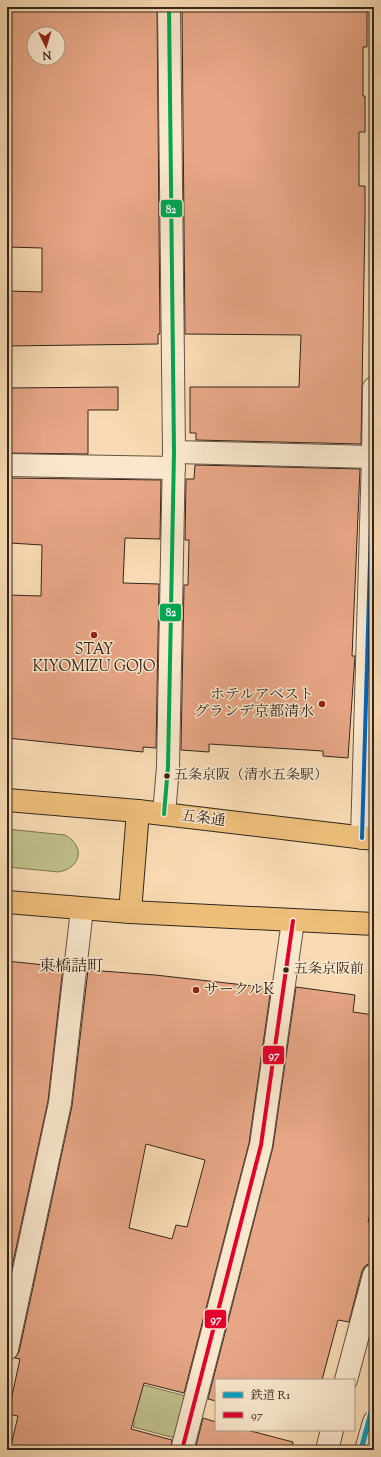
<svg xmlns="http://www.w3.org/2000/svg" width="381" height="1457" viewBox="0 0 381 1457" font-family="'Sorts Mill Goudy','Noto Serif JP',serif">
  <style>
    .green { fill: #bfc08b; stroke: #797354 }
    .building { fill: #e7a686; stroke: #33261c; fill-rule: evenodd }
    .lines { fill: none; stroke-linecap: round; stroke-linejoin: round }
    .minor-casing { stroke: #645342; stroke-width: 24 }
    .highway-casing { stroke: #33261c; stroke-width: 24 }
    .minor { stroke: #fae8ce; stroke-width: 22 }
    .highway { stroke: #ecbe7a; stroke-width: 22 }
    .bus-1-casing { stroke: #fae8ce; stroke-width: 7 }
    .bus-2-casing { stroke: #fae8ce; stroke-width: 7 }
    .bus-3-casing { stroke: #fae8ce; stroke-width: 7 }
    .bus-1 { stroke: #e4002b; stroke-width: 4 }
    .bus-2 { stroke: #00a651; stroke-width: 4 }
    .bus-3 { stroke: #0065bd; stroke-width: 4 }
    .rail-1-casing { stroke: #fae8ce; stroke-width: 8 }
    .rail-1 { stroke: #03a2c5; stroke-width: 5 }
    .poi-dot { fill: #8f2418; stroke: #fae8ce; stroke-width: 1.5 }
    .bus-dot { fill: #33261c; stroke: #fae8ce; stroke-width: 1.5 }
    .labels { text-anchor: middle; dominant-baseline: central; stroke-width: 3; stroke-linejoin: round; paint-order: stroke }
    .bus-label { font-size: 14px; fill: #33261c; stroke: #fae8ce; text-anchor: start }
    .poi-label { font-size: 15px; fill: #33261c; stroke: #fae8ce }
    .street-label { font-size: 15px; fill: #33261c; stroke: #fae8ce }
    .neighbourhood-label { font-size: 16px; fill: #33261c; stroke: #fae8ce }
    .line-badge { stroke: #fae8ce; stroke-width: 1.5 }
    .badge-label { font-size: 11px; text-anchor: middle; font-weight: bold; fill: #fff }
  </style>
  <rect width="100%" height="100%" fill="#f8dbb4"/>
  <filter id="stains"><feTurbulence type="fractalNoise" baseFrequency=".005" numOctaves="4"/><feColorMatrix values="0 0 0 0 .2 0 0 0 0 .09 0 0 0 0 .02 0 0 0 .5 -.17"/></filter>
  <radialGradient id="worn" r=".72"><stop offset=".6" stop-color="#630" stop-opacity="0"/><stop offset="1" stop-color="#630" stop-opacity=".3"/></radialGradient>
  <g class="green">
    <path d="M7,829L65,835C85,846 82,867 59,872L7,867Z"/>
    <polygon points="132,1382 186,1396 175,1438 133,1427 135,1422 122,1419"/>
  </g>
  <g class="building">
    <path d="M105,7H157L160,334H158V344L7,346V291L42,292V248L7,247V8ZM34,34H58V58H34Z"/>
    <polygon points="182,7 367,7 367,47 363,47 363,96 365,96 365,132 359,132 359,186 365,186 365,219 361,444 196,440 196,433 190,433 190,387 299,387 301,335 185,334"/>
    <polygon points="118,387 118,410 88,410 88,454 7,453 7,388"/>
    <polygon points="195,465 360,469 352,656 355,656 348,758 323,756 323,751 209,744 209,752 181,750 184,585 188,585 189,540 185,540 186,479 194,479"/>
    <polygon points="7,478 161,480 160,539 125,538 123,583 159,584 156,748 143,747 143,752 7,738 7,595 41,596 42,545 10,543 11,526 7,526"/>
    <polygon points="7,961 63,967 48,1101 7,1290"/>
    <path d="M88,970L155,975L271,988L249,1143L184,1393L144,1383L131,1429L172,1440L170,1450H10L18,1416L8,1414L20,1359L15,1358L19,1352L72,1106ZM146,1144L205,1160L187,1227L176,1225L172,1239L129,1228Z"/>
    <polygon points="296,987 355,995 353,1012 374,1015 374,1198 368,1222 374,1223 374,1263 370,1263 365,1266 362,1271 349,1322 338,1320 322,1380 216,1380 216,1401 208,1399 273,1147"/>
    <polygon points="203,1418 216,1422 216,1430 247,1430 293,1442 292,1450 195,1450"/>
  </g>
  <g class="lines">
    <defs>
      <g id="minor">
        <polyline points="174,452 373,457"/>
        <polyline points="7,465 174,468"/>
        <polyline points="164,814 168,767 174,452 169,7"/>
        <polyline points="362,838 373,457 374,388"/>
        <polyline points="7,1349 60,1103 82,909"/>
        <polyline points="346,1380 374,1275"/>
        <polyline points="182,1450 261,1145 293,921"/>
        <polyline points="327,1450 332,1430"/>
        <polyline points="366,1450 374,1422"/>
      </g>
      <g id="highway">
        <polyline points="7,800 138,811 374,839"/>
        <polyline points="7,902 130,912 374,924"/>
        <polyline points="130,912 138,811"/>
      </g>
    </defs>
    <use href="#minor" class="minor-casing"/>
    <use href="#highway" class="highway-casing"/>
    <use href="#minor" class="minor"/>
    <use href="#highway" class="highway"/>
    <defs>
      <polyline id="bus-1" points="182,1450 261,1145 293,921"/>
      <polyline id="bus-2" points="164,814 168,767 174,452 169,7"/>
      <polyline id="bus-3" points="362,838 373,457 374,388"/>
    </defs>
    <use href="#bus-1" class="bus-1-casing"/>
    <use href="#bus-2" class="bus-2-casing"/>
    <use href="#bus-3" class="bus-3-casing"/>
    <use href="#bus-1" class="bus-1"/>
    <use href="#bus-2" class="bus-2"/>
    <use href="#bus-3" class="bus-3"/>
    <defs>
      <polyline id="rail-1" points="361,1450 374,1401"/>
    </defs>
    <use href="#rail-1" class="rail-1-casing"/>
    <use href="#rail-1" class="rail-1"/>
  </g>
  <g class="poi-dot">
    <circle cx="94" cy="635" r="4"/>
    <circle cx="322" cy="704" r="4"/>
    <circle cx="196" cy="990" r="4"/>
  </g>
  <g class="bus-dot">
    <circle cx="167" cy="776" r="3.5"/>
    <circle cx="286" cy="970" r="3.5"/>
  </g>
  <g class="labels">
    <g class="bus-label">
      <text x="174" y="776">五条京阪（清水五条駅）</text>
      <text x="294" y="970">五条京阪前</text>
    </g>
    <g class="poi-label">
      <text x="94" y="650">STAY<tspan x="94" dy="17">KIYOMIZU GOJO</tspan></text>
      <text x="314" y="695" text-anchor="end">ホテルアベスト<tspan x="314" dy="17">グランデ京都清水</tspan></text>
      <text x="204" y="990" text-anchor="start">サークルK</text>
    </g>
    <g class="street-label">
      <text transform="translate(203 819) rotate(7)">五条通</text>
    </g>
    <g class="neighbourhood-label">
      <text x="71" y="967">東橋詰町</text>
    </g>
  </g>
  <g class="line-badge">
    <rect x="160" y="199" width="23" height="19" rx="4" fill="#00a651"/>
    <rect x="159" y="603" width="23" height="19" rx="4" fill="#00a651"/>
    <rect x="262" y="1045" width="23" height="20" rx="4" fill="#e4002b"/>
    <rect x="204" y="1309" width="23" height="20" rx="4" fill="#e4002b"/>
  </g>
  <g class="badge-label">
    <text x="171" y="213">82</text>
    <text x="171" y="616">82</text>
    <text x="274" y="1059">97</text>
    <text x="216" y="1323">97</text>
  </g>
  <rect width="381" height="1457" fill="none" stroke="#f8dbb4" stroke-width="24"/>
  <rect x="8" y="8" width="365" height="1441" fill="none" stroke="#33261c" stroke-width="2"/>
  <rect x="12" y="12" width="357" height="1433" fill="none" stroke="#33261c"/>
  <rect x="215" y="1379" width="140" height="52" fill="#fae8ce" stroke="#aa9a87"/>
  <rect x="223" y="1392" width="20" height="6" fill="#03a2c5" stroke="#aa9a87"/>
  <text x="251" y="1399" font-size="12" fill="#33261c">鉄道 R1</text>
  <rect x="223" y="1412" width="20" height="6" fill="#e4002b" stroke="#aa9a87"/>
  <text x="251" y="1419" font-size="12" fill="#33261c">97</text>
  <g transform="translate(46 46) rotate(175)"><circle r="19" fill="#fae8ce" stroke="#aa9a87"/>
  <path d="M0-3L7 15L0 10L-7 15Z" fill="#8f2418"/>
  <text y="-6" font-size="11" font-weight="bold" text-anchor="middle" fill="#33261c">N</text>
  </g>
  <rect width="100%" height="100%" filter="url(#stains)"/>
  <rect width="100%" height="100%" fill="url(#worn)"/>
</svg>
